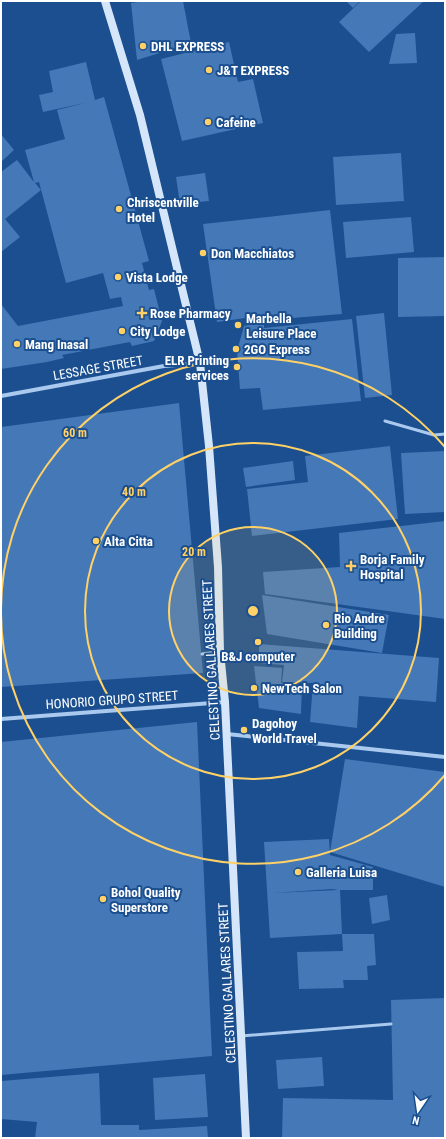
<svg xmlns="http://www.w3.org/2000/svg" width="446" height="1139" viewBox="0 0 446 1139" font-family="'Roboto Condensed',sans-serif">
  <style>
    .building { fill: #4478b7; fill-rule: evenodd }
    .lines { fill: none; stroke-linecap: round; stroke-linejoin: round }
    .service { stroke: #a9c9ee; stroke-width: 3 }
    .minor { stroke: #a9c9ee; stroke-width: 4 }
    .secondary { stroke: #d6e6fa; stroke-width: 8 }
    .ring { fill: none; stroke: #ffd166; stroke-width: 2 }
    .poi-dot { fill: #ffd166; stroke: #1b4f8f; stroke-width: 1.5 }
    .labels { text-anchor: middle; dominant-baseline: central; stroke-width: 4; stroke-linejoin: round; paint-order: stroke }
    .poi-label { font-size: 13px; font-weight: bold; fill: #fff; stroke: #1b4f8f; text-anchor: start }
    .street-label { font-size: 13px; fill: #fff; stroke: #1b4f8f }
    .centre { fill: #ffd166; stroke: #1b4f8f; stroke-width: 2 }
    .ring-label { font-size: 12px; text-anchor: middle; font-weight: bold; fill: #ffd166; stroke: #1b4f8f; stroke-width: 4; stroke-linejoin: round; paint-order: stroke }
  </style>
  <rect width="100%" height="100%" fill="#1b4f8f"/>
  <g class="building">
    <polygon points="145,1 183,1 191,43 137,60 131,3"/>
    <polygon points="346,1 360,1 353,8"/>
    <polygon points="361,1 424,1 369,52 339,22"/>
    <polygon points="415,33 417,63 389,64 396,34"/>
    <polygon points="229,42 238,82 253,79 263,123 182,141 161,59"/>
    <polygon points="86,62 95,100 104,97 149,261 142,263 149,290 154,289 162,321 154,341 132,346 130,342 62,355 64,358 47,362 1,369 1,304 18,326 123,306 121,297 110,299 103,273 66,283 39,182 35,183 41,190 5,219 20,237 1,252 1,172 17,160 34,182 25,150 65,139 57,110 85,103 43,112 39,95 53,92 49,71"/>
    <polygon points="1,134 14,150 1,162"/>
    <polygon points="401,153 404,201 336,205 333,157"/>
    <polygon points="205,173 209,201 180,204 176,177"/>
    <polygon points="330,210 342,314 267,320 266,315 217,322 203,224"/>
    <polygon points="411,217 414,252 346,258 343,222"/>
    <polygon points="445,257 445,316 398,317 398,258"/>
    <polygon points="384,313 392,395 365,398 356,316"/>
    <polygon points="352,319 361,401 263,410 260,388 240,389 237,351 244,326 264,322 264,328"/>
    <polygon points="179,403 203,673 1,687 1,427"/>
    <polygon points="390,446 398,519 252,536 247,489 308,482 305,456"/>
    <polygon points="445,451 445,512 405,514 401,453"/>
    <polygon points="293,461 295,480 246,487 243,468"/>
    <polygon points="445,521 445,619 265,594 263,572 340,567 339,533"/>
    <polygon points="262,595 389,615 382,653 267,634"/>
    <polygon points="259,644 439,658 436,702 359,696 357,728 310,722 313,683 282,682 284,665 259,663"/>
    <polygon points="254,666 282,668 281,683 302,685 301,714 259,708"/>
    <polygon points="197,722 212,1056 1,1075 1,742"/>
    <polygon points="345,759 445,772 445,887 330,852"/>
    <path d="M329,839L330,855L373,867V890H340L342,934L270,938L264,842ZM332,889L338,890L273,893Z"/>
    <polygon points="387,895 390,920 372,924 369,898"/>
    <polygon points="342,934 374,934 376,965 367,966 368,980 343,980 344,988 299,989 297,952 343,951"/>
    <polygon points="445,998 445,1138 282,1138 283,1098 393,1100 391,1000"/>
    <polygon points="322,1057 324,1086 278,1089 276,1060"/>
    <polygon points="99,1073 101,1125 139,1125 139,1130 207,1126 208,1138 35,1138 37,1122 1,1119 1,1081"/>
    <polygon points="205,1074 208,1117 155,1120 153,1078"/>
  </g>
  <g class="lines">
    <g class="service">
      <polyline points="385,421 434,435 445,434"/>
      <polyline points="202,654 218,652"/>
      <polyline points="241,1036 391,1024"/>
    </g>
    <g class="minor">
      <polyline points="1,396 164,366 200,363"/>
      <polyline points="1,719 225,702"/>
      <polyline points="227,734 445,757"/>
    </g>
    <polyline class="secondary" points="105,1 140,115 200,363 209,446 218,567 220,652 225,702 246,1138"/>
  </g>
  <circle cx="253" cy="611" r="84" fill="#ffd166" fill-opacity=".12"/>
  <g class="ring">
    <circle cx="253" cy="611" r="84"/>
    <circle cx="253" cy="611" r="168"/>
    <path d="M445 775A252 252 0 0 1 1 613M1 609A252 252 0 0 1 445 447"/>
  </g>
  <g class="poi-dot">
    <circle cx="143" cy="46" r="4"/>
    <circle cx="209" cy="70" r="4"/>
    <circle cx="208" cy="122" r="4"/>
    <circle cx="119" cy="209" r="4"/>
    <circle cx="203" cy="253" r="4"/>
    <circle cx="118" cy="277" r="4"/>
    <path d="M140 307h4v4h4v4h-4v4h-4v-4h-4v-4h4z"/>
    <circle cx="238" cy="325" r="4"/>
    <circle cx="122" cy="331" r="4"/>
    <circle cx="17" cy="344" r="4"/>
    <circle cx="236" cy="349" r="4"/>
    <circle cx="237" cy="367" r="4"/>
    <circle cx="96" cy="541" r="4"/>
    <path d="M349 560h4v4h4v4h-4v4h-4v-4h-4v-4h4z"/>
    <circle cx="326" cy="625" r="4"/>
    <circle cx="258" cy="642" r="4"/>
    <circle cx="254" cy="688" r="4"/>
    <circle cx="244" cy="730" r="4"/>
    <circle cx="298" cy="872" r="4"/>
    <circle cx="103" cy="899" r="4"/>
  </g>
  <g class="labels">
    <g class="poi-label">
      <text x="151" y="46">DHL EXPRESS</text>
      <text x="217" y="70">J&amp;T EXPRESS</text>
      <text x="216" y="122">Cafeine</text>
      <text x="127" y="202">Chriscentville<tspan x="127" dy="15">Hotel</tspan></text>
      <text x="211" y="253">Don Macchiatos</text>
      <text x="126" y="277">Vista Lodge</text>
      <text x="150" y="313">Rose Pharmacy</text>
      <text x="246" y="318">Marbella<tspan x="246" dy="15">Leisure Place</tspan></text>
      <text x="130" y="331">City Lodge</text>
      <text x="25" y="344">Mang Inasal</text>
      <text x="244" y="349">2GO Express</text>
      <text x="229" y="360" text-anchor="end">ELR Printing<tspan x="229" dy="15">services</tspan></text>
      <text x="104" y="541">Alta Citta</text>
      <text x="360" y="559">Borja Family<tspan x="360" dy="15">Hospital</tspan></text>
      <text x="334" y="618">Rio Andre<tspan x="334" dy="15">Building</tspan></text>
      <text x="258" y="656" text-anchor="middle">B&amp;J computer</text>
      <text x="262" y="688">NewTech Salon</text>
      <text x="252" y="723">Dagohoy<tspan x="252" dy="15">World Travel</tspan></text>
      <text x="306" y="872">Galleria Luisa</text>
      <text x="111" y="892">Bohol Quality<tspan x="111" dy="15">Superstore</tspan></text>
    </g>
    <g class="street-label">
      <text transform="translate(98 368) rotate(-10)">LESSAGE STREET</text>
      <text transform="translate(211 660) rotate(-93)">CELESTINO GALLARES STREET</text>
      <text transform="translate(112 700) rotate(-4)">HONORIO GRUPO STREET</text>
      <text transform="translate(227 983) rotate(-93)">CELESTINO GALLARES STREET</text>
    </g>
  </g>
  <circle cx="253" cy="611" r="6" class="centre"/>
  <g class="ring-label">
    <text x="75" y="437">60 m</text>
    <text x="134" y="496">40 m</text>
    <text x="194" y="556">20 m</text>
  </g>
  <rect width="446" height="1139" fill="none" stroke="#ffffff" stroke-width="4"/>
  <g transform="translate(418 1111) rotate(193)" stroke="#1b4f8f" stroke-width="3" paint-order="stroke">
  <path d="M0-3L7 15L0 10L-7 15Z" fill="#ffffff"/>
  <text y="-6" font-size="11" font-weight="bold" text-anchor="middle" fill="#ffffff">N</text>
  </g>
</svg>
